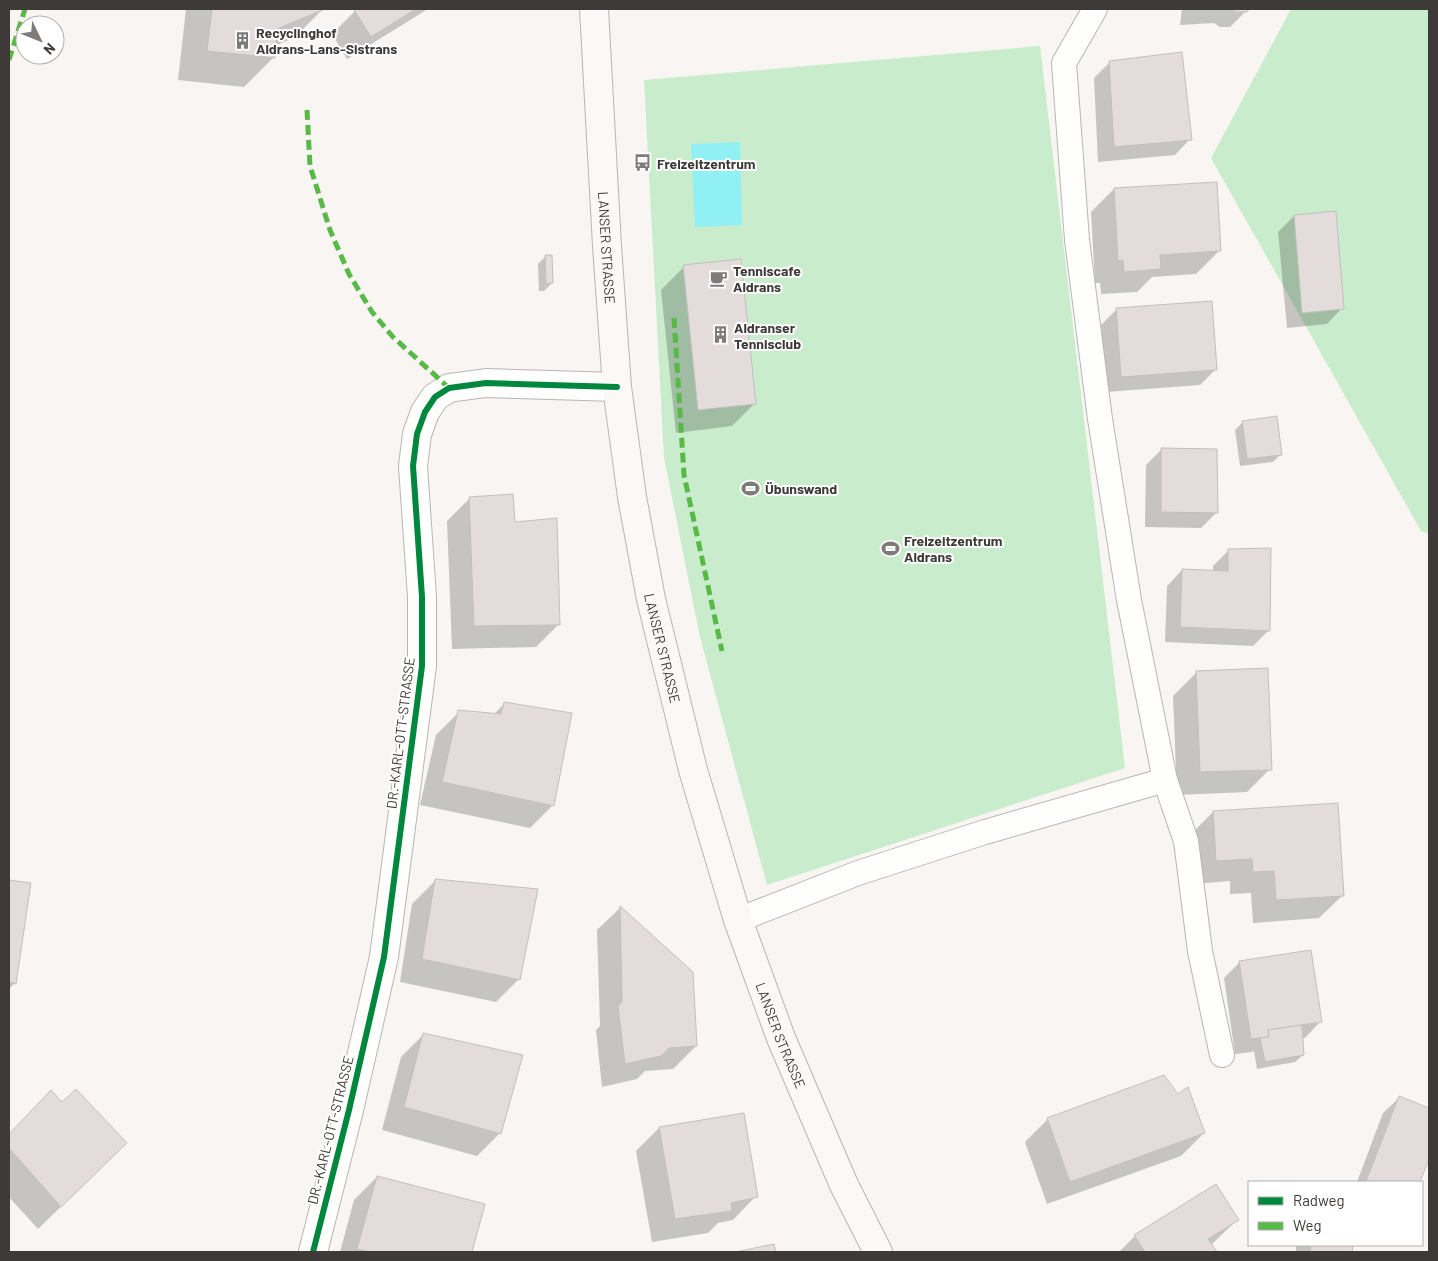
<svg xmlns="http://www.w3.org/2000/svg" width="1438" height="1261" viewBox="0 0 1438 1261" font-family="Barlow,sans-serif">
  <style>
    .green { fill: #c9edcc }
    .water { fill: #90f0f3 }
    .shadow { fill: #0003 }
    .building { fill: #e4dcda; stroke: #c2bfbe }
    .lines { fill: none; stroke-linecap: round; stroke-linejoin: round }
    .lane-casing { stroke: #b8b6b3; stroke-width: 26 }
    .street-casing { stroke: #b8b6b3; stroke-width: 30 }
    .secondary-casing { stroke: #b8b6b3; stroke-width: 30 }
    .lane { stroke: #fefefd; stroke-width: 24 }
    .street { stroke: #fefefd; stroke-width: 28 }
    .secondary { stroke: #fbf8f7; stroke-width: 28 }
    .quiet { stroke: #58b947; stroke-width: 5; stroke-dasharray: 10 5; stroke-linecap: butt }
    .cycleway-casing { stroke: #fff; stroke-width: 9 }
    .cycleway { stroke: #00873e; stroke-width: 6 }
    .labels { text-anchor: middle; dominant-baseline: central; stroke-width: 4; stroke-linejoin: round; paint-order: stroke }
    .poi-label { font-size: 14px; font-weight: bold; fill: #3d3a37; stroke: #fff; text-anchor: start }
    .street-label { font-size: 14px; fill: #3d3a37; stroke: #fff }
  </style>
  <rect width="100%" height="100%" fill="#f8f5f2"/>
  <g class="green">
    <polygon points="1291,9 1429,9 1429,534 1421,531 1211,158"/>
    <polygon points="1040,46 1125,768 767,885 700,637 664,458 644,80"/>
  </g>
  <polygon class="water" points="740,142 742,225 695,227 691,144"/>
  <g class="shadow">
    <polygon points="186,9 323,9 294,38 274,46 274,57 244,87 178,80"/>
    <polygon points="359,9 428,9 347,59 332,34 355,11"/>
    <polygon points="1182,9 1248,9 1230,27 1220,27 1214,23 1180,25"/>
    <polygon points="1109,63 1190,139 1175,155 1098,162 1094,78"/>
    <polygon points="1114,189 1219,251 1196,274 1152,277 1137,292 1101,294 1100,283 1095,283 1091,212"/>
    <polygon points="1335,213 1342,308 1327,324 1287,328 1278,232 1294,216"/>
    <polygon points="546,256 552,283 544,291 539,291 538,264"/>
    <polygon points="684,267 755,403 732,426 676,433 661,290"/>
    <polygon points="1117,309 1216,369 1200,385 1106,392 1101,325"/>
    <polygon points="1243,422 1281,454 1273,462 1240,466 1235,430"/>
    <polygon points="1162,449 1216,513 1201,528 1145,527 1146,465"/>
    <polygon points="470,498 514,524 559,624 536,647 452,649 447,521"/>
    <polygon points="1229,550 1269,630 1253,646 1165,642 1167,586 1182,570 1213,572 1213,566"/>
    <polygon points="1196,673 1270,769 1247,792 1177,795 1173,696"/>
    <polygon points="505,703 553,805 530,828 420,805 436,735 459,712 493,715"/>
    <polygon points="1213,812 1343,895 1319,918 1253,923 1251,893 1230,894 1230,881 1193,884 1190,835"/>
    <polygon points="435,881 519,979 496,1002 400,982 412,904"/>
    <polygon points="9,882 29,885 15,983 9,989"/>
    <polygon points="620,908 692,972 696,1046 673,1069 645,1071 637,1079 602,1087 596,1030 600,1026 597,930"/>
    <polygon points="1240,962 1320,1022 1305,1038 1301,1038 1303,1055 1295,1062 1257,1069 1254,1051 1252,1052 1235,1054 1224,978"/>
    <polygon points="424,1034 500,1133 477,1156 382,1130 401,1057"/>
    <polygon points="51,1092 62,1104 103,1166 38,1229 9,1197 9,1135"/>
    <polygon points="1178,1095 1204,1133 1181,1156 1047,1204 1025,1142 1048,1119"/>
    <polygon points="1399,1098 1429,1109 1429,1156 1419,1182 1357,1182 1383,1113"/>
    <polygon points="743,1114 756,1196 733,1220 718,1223 708,1233 652,1242 636,1151 659,1128"/>
    <polygon points="377,1177 483,1204 471,1252 340,1252 354,1200"/>
    <polygon points="1237,1220 1211,1245 1215,1252 1119,1252 1135,1236"/>
    <polygon points="1296,1245 1352,1245 1351,1252 1296,1252"/>
  </g>
  <g class="building">
    <polygon points="212,9 325,9 277,29 275,58 207,51"/>
    <polygon points="356,9 416,9 371,37 354,10"/>
    <polygon points="1231,9 1249,9 1247,12 1236,12"/>
    <polygon points="1182,52 1192,140 1114,147 1109,61"/>
    <polygon points="1217,182 1221,251 1160,255 1161,269 1124,272 1123,260 1118,261 1114,188"/>
    <polygon points="1336,211 1344,309 1302,313 1294,215"/>
    <polygon points="545,255 552,255 553,283 546,284"/>
    <polygon points="741,259 756,404 698,410 683,265"/>
    <polygon points="1212,301 1217,370 1121,377 1116,308"/>
    <polygon points="1277,416 1282,455 1247,459 1242,421"/>
    <polygon points="1161,448 1217,449 1218,513 1161,512"/>
    <polygon points="513,494 515,522 557,518 560,625 474,626 469,497"/>
    <polygon points="1271,548 1270,631 1180,627 1182,569 1228,571 1228,549"/>
    <polygon points="1268,668 1272,770 1200,772 1196,671"/>
    <polygon points="504,702 572,713 554,806 442,782 458,710 501,714"/>
    <polygon points="1338,803 1344,896 1276,900 1274,871 1253,872 1252,859 1216,861 1213,811"/>
    <polygon points="435,879 538,889 520,980 422,959"/>
    <polygon points="9,880 31,883 16,984 9,982"/>
    <polygon points="620,906 693,972 697,1046 669,1048 661,1056 625,1064 618,1006 622,1002"/>
    <polygon points="1311,950 1322,1022 1268,1030 1269,1037 1251,1039 1239,961"/>
    <polygon points="1302,1025 1304,1055 1265,1062 1260,1038 1269,1037 1268,1030"/>
    <polygon points="423,1033 523,1055 501,1134 404,1107"/>
    <polygon points="1164,1075 1178,1094 1188,1087 1205,1133 1070,1182 1047,1118"/>
    <polygon points="76,1089 127,1143 61,1207 9,1148 9,1134 51,1090 62,1102"/>
    <polygon points="1399,1096 1429,1108 1429,1159 1420,1182 1368,1182 1366,1181"/>
    <polygon points="744,1113 758,1197 731,1203 732,1211 675,1219 659,1127"/>
    <polygon points="377,1176 485,1204 472,1252 370,1252 357,1249"/>
    <polygon points="1216,1184 1239,1220 1208,1239 1217,1252 1145,1252 1134,1235"/>
    <polygon points="774,1244 776,1252 735,1252"/>
    <polygon points="1311,1245 1353,1245 1352,1252 1310,1252"/>
  </g>
  <g class="lines">
    <defs>
      <g id="lane">
        <polyline points="1095,9 1064,63 1077,240 1100,419 1129,600 1165,780 1186,841 1200,951 1222,1055"/>
        <polyline points="738,920 858,873 985,832 1165,780"/>
      </g>
      <polyline id="street" points="313,1252 349,1110 384,957 422,666 422,597 413,466 417,434 425,412 435,397 449,388 486,383 617,387"/>
      <g id="secondary">
        <path id="s1" d="M594,9L607,246L617,387L632,497L651,599L693,770L738,920L781,1038L844,1185L878,1252"/>
      </g>
    </defs>
    <use href="#lane" class="lane-casing"/>
    <use href="#street" class="street-casing"/>
    <use href="#secondary" class="secondary-casing"/>
    <use href="#lane" class="lane"/>
    <use href="#street" class="street"/>
    <use href="#secondary" class="secondary"/>
    <g class="quiet">
      <polyline points="9,60 25,9"/>
      <polyline points="307,110 310,166 330,230 349,274 372,312 393,337 449,388"/>
      <polyline points="674,318 684,475 722,651"/>
    </g>
    <defs>
      <polyline id="cycleway" points="313,1252 349,1110 384,957 422,666 422,597 413,466 417,434 425,412 435,397 449,388 486,383 617,387"/>
    </defs>
    <use href="#cycleway" class="cycleway-casing"/>
    <use href="#cycleway" class="cycleway"/>
  </g>
  <defs>
    <symbol id="building-bare" viewBox="-9 -9 18 18"><path d="M-4-6H4V6H1V3H-1V6H-4ZM-2.5-4.3h1.7v1.8h-1.7ZM.8-4.3h1.7v1.8H.8ZM-2.5-1h1.7V.8h-1.7ZM.8-1h1.7V.8H.8Z" fill="#7e7b78" stroke="#fff" stroke-width="2.5" paint-order="stroke"/></symbol>
    <symbol id="bus-bare" viewBox="-9 -9 18 18"><path d="M-5-6H5V4H4V6H2V4H-2V6H-4V4H-5ZM-3.5-4V0h7V-4ZM-3.5 1.2v1.5H-2V1.2ZM2 1.2v1.5H3.5V1.2Z" fill="#7e7b78" stroke="#fff" stroke-width="2.5" paint-order="stroke"/></symbol>
    <symbol id="cafe-bare" viewBox="-9 -9 18 18"><path d="M-5.5-4.5H6V0H3Q3 3.5 0 3.5H-2.5Q-5.5 3.5-5.5 0ZM3-3.2v2h1.7v-2ZM-6 4.5H4V6H-6Z" fill="#7e7b78" stroke="#fff" stroke-width="2.5" paint-order="stroke"/></symbol>
    <symbol id="stadium-bare" viewBox="-9 -9 18 18"><path d="M0-5a6.5 5 0 1 0 0 10a6.5 5 0 1 0 0-10ZM-3.5-1.8h7v3.6h-7Z" fill="#7e7b78" stroke="#fff" stroke-width="2.5" paint-order="stroke"/></symbol>
  </defs>
  <g fill-rule="evenodd">
    <use href="#building-bare" x="230" y="28" width="25" height="25"/>
    <use href="#bus-bare" x="630" y="150" width="25" height="25"/>
    <use href="#cafe-bare" x="706" y="266" width="25" height="25"/>
    <use href="#building-bare" x="708" y="322" width="25" height="25"/>
    <use href="#stadium-bare" x="738" y="476" width="25" height="25"/>
    <use href="#stadium-bare" x="878" y="536" width="25" height="25"/>
  </g>
  <g class="labels">
    <g class="poi-label">
      <text x="256" y="32">Recyclinghof<tspan x="256" dy="16">Aldrans-Lans-Sistrans</tspan></text>
      <text x="657" y="163">Freizeitzentrum</text>
      <text x="733" y="270">Tenniscafe<tspan x="733" dy="16">Aldrans</tspan></text>
      <text x="734" y="327">Aldranser<tspan x="734" dy="16">Tennisclub</tspan></text>
      <text x="765" y="488">Übunswand</text>
      <text x="904" y="540">Freizeitzentrum<tspan x="904" dy="16">Aldrans</tspan></text>
    </g>
    <g class="street-label">
      <text stroke="none"><textPath href="#s1" startOffset="239">LANSER STRASSE</textPath></text>
      <text stroke="none"><textPath href="#s1" startOffset="644">LANSER STRASSE</textPath></text>
      <text transform="translate(400 733) rotate(-83)">DR.-KARL-OTT-STRASSE</text>
      <text stroke="none"><textPath href="#s1" startOffset="1049">LANSER STRASSE</textPath></text>
      <text transform="translate(330 1130) rotate(-76)">DR.-KARL-OTT-STRASSE</text>
    </g>
  </g>
  <rect width="1438" height="1261" fill="none" stroke="#3d3a37" stroke-width="20"/>
  <rect x="1248" y="1181" width="175" height="65" fill="#ffffff" stroke="#b1b0af"/>
  <rect x="1258" y="1197" width="25" height="8" fill="#00873e" stroke="#b1b0af"/>
  <text x="1293" y="1206" font-size="15" fill="#3d3a37">Radweg</text>
  <rect x="1258" y="1222" width="25" height="8" fill="#58b947" stroke="#b1b0af"/>
  <text x="1293" y="1231" font-size="15" fill="#3d3a37">Weg</text>
  <g transform="translate(40 40) rotate(133)"><circle r="24" fill="#ffffff" stroke="#b1b0af"/>
  <path d="M0-4L9 19L0 12L-9 19Z" fill="#7e7b78"/>
  <text y="-8" font-size="14" font-weight="bold" text-anchor="middle" fill="#3d3a37">N</text>
  </g>
</svg>
